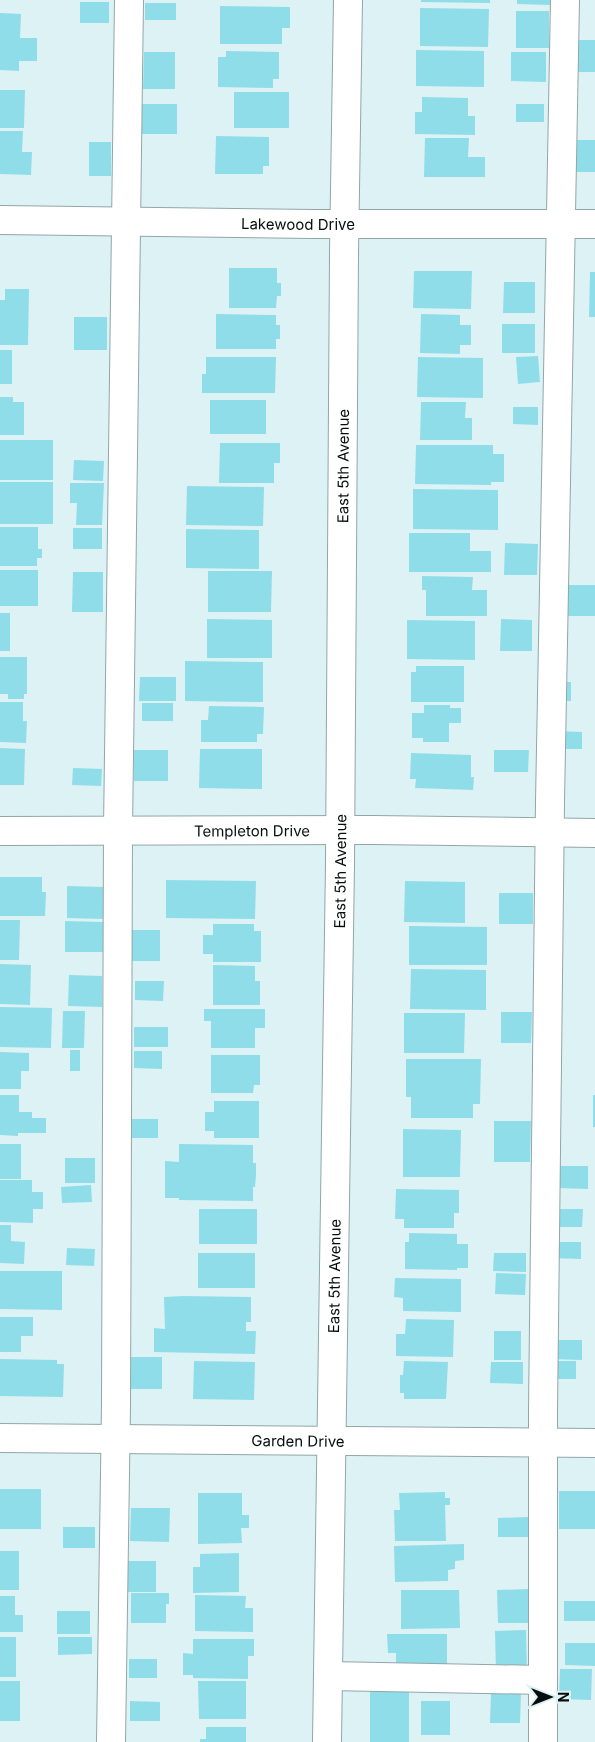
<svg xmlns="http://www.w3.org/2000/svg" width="595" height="1742" viewBox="0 0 595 1742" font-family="Inter,sans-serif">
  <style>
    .building { fill: #8fdde8 }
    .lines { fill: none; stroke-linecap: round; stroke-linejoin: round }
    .minor-casing { stroke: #92a6a8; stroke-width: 30 }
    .minor { stroke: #fff; stroke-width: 28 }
    .labels { text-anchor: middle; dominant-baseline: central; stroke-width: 5; stroke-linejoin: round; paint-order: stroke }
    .street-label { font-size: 15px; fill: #070d0e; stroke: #ddf2f5 }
  </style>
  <rect width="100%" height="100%" fill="#ddf2f5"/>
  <g class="building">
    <polygon points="421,0 490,0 490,3 421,2"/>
    <polygon points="517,0 550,0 550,5 517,4"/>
    <rect x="80" y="2" width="29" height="21"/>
    <rect x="145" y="3" width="31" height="17"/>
    <polygon points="220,6 290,7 290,28 282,28 282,44 220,44"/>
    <polygon points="420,8 489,9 488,47 420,46"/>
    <rect x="516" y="11" width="33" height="37"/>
    <polygon points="0,13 21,14 20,38 37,38 37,61 19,61 19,71 0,70"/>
    <rect x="578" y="40" width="17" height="32"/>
    <polygon points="416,50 484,51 484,87 416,86"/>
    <polygon points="226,51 279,52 279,79 273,79 273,88 218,87 218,57 226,57"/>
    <polygon points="144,52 175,52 175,89 143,89"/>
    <polygon points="511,52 546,52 546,82 511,81"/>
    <polygon points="0,90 25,90 24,128 0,128"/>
    <rect x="234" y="92" width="55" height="36"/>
    <polygon points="422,97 468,98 468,116 475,116 475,135 415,134 415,112 422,112"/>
    <rect x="140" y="104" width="37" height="30"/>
    <rect x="516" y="104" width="28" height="18"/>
    <polygon points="0,131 23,131 22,152 32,152 31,175 0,174"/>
    <polygon points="216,136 269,137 269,166 263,166 263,174 215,174"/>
    <polygon points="425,138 469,138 468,157 485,157 485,177 424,177"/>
    <rect x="575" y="140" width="20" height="32"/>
    <rect x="89" y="142" width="22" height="34"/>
    <polygon points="229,268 277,268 277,283 281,283 281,296 277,296 276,308 229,308"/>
    <polygon points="414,271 472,271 471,309 413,308"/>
    <polygon points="590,272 595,272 595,317 589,317"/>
    <polygon points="504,282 535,282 535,313 503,313"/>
    <polygon points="5,289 29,289 28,345 0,345 0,300 5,300"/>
    <polygon points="216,314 276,315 276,325 280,325 280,339 276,339 276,349 216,349"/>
    <polygon points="421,314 460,315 460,325 471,325 471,345 460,345 460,354 420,353"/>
    <rect x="74" y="317" width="33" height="33"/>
    <rect x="502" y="324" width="33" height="29"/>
    <rect x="0" y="350" width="12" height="34"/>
    <polygon points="538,356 540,382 518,384 516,357"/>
    <polygon points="206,357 276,357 275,393 202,393 202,374 206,374"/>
    <polygon points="418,357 483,358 483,398 417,397"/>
    <polygon points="0,397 13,397 13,402 24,402 24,435 0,435"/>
    <rect x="210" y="400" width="56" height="34"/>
    <polygon points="421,402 466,402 465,418 472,418 472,440 420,440"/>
    <polygon points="513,407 538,407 538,425 513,424"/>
    <rect x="0" y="440" width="53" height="40"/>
    <polygon points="220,443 280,443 280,463 274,463 274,483 219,483"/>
    <polygon points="416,445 493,445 493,454 504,454 504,482 491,482 491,485 415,484"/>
    <polygon points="74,460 104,461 103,481 73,480"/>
    <rect x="0" y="482" width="53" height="42"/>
    <polygon points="70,483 104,483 102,525 76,525 77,503 70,503"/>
    <polygon points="187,486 264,487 263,526 186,525"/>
    <polygon points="413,489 498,490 498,530 413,529"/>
    <polygon points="0,527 38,527 38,549 42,549 42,558 37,558 37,566 0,566"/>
    <rect x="73" y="528" width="29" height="21"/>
    <polygon points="186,529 259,530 259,569 186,568"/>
    <polygon points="409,533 470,533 470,551 491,551 491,572 409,572"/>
    <polygon points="505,543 538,544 537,575 504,575"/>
    <rect x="0" y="570" width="38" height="36"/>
    <polygon points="208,571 272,571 271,612 208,612"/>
    <polygon points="73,572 103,572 103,612 72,612"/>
    <polygon points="422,576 473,577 472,590 487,590 487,616 426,616 426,590 422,590"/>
    <rect x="565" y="585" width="30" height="31"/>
    <rect x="0" y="613" width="10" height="38"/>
    <polygon points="207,619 272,620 272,658 207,658"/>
    <polygon points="501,619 532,620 532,651 500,651"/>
    <polygon points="407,620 475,621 475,660 407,659"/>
    <polygon points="0,657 27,657 27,694 24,694 24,699 8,699 8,694 0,694"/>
    <polygon points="185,661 263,662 263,702 185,701"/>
    <polygon points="416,666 464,666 464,702 411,702 411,672 416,672"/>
    <polygon points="140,677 176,677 176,701 139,701"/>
    <rect x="557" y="682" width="14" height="19"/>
    <polygon points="0,702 23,702 23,721 27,721 26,743 0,742"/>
    <rect x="142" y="703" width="31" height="18"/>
    <polygon points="424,705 450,705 450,708 461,708 461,723 449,723 449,742 423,742 423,738 412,738 412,713 424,713"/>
    <polygon points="209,706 264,707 263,734 257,734 257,742 201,742 201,720 208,720"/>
    <polygon points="555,731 582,732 582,749 555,749"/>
    <polygon points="0,748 25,749 24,785 0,785"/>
    <polygon points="200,749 262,749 262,789 199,788"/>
    <rect x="134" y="750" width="34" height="31"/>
    <polygon points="494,750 529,750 528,772 494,772"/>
    <polygon points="411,753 471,755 471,777 474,777 473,790 415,788 416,779 410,779"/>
    <polygon points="73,768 102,769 101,786 72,785"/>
    <polygon points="0,877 42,877 42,892 46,892 45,916 0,916"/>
    <polygon points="166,880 256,881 255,919 166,918"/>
    <polygon points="405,881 465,882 465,923 404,922"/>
    <polygon points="67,886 103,887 103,919 67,918"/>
    <rect x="499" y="893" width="34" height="31"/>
    <polygon points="0,920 20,920 19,960 0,960"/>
    <polygon points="65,921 103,922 103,952 65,952"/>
    <polygon points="213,924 254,924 254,931 261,931 261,962 213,962 213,954 203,954 203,935 213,935"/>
    <polygon points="409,926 487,927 487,965 409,965"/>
    <rect x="131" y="930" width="29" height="31"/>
    <polygon points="0,964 31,965 30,1005 0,1004"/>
    <polygon points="213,965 255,966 255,981 260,981 260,1005 213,1005"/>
    <polygon points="411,969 486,970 486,1010 410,1009"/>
    <polygon points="69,975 102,976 102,1007 68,1006"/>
    <polygon points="135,981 164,981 163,1001 135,1000"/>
    <polygon points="0,1007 52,1008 51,1048 0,1047"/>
    <polygon points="204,1009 265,1009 265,1028 255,1028 255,1048 211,1048 211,1021 204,1021"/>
    <polygon points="63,1011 85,1011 84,1048 62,1048"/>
    <polygon points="501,1012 532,1012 531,1043 501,1043"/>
    <polygon points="404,1013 465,1013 464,1053 404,1053"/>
    <rect x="134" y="1027" width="34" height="20"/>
    <rect x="70" y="1050" width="10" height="21"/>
    <polygon points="134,1051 162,1051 162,1069 134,1068"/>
    <polygon points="0,1052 29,1053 29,1071 21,1071 21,1089 0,1089"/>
    <polygon points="211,1055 260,1055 260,1085 254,1085 253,1093 211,1093"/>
    <polygon points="406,1059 481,1059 480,1104 473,1104 473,1118 411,1118 411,1097 406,1097"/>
    <polygon points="0,1095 19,1095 19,1112 32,1112 32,1118 46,1118 46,1133 18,1133 18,1136 0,1135"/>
    <rect x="593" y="1095" width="2" height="32"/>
    <polygon points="214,1101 259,1101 259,1138 214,1138 214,1131 205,1131 205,1112 214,1112"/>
    <rect x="132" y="1119" width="26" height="19"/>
    <polygon points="494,1121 531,1121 530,1162 494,1162"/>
    <polygon points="403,1129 461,1130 460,1177 403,1177"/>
    <rect x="0" y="1144" width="21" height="35"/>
    <polygon points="179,1144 253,1145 253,1163 256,1163 256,1175 255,1187 253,1187 253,1201 179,1200 179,1198 165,1198 165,1161 179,1162"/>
    <rect x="65" y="1158" width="30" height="25"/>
    <polygon points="557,1166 588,1166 588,1189 557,1188"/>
    <polygon points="0,1180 32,1180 32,1192 43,1192 43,1209 33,1209 33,1223 0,1222"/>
    <polygon points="91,1185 92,1202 62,1203 61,1187"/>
    <polygon points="396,1189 459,1190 459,1213 454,1213 454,1228 404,1228 404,1219 395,1219"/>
    <rect x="199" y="1209" width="58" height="35"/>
    <polygon points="556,1209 583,1209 582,1227 556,1227"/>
    <polygon points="0,1225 11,1225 11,1241 25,1242 24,1264 0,1263"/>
    <polygon points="409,1233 457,1234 457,1244 468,1244 468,1268 457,1268 457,1270 405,1269 405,1242 409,1242"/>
    <polygon points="552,1242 581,1242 581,1259 552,1258"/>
    <polygon points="67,1248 95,1249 94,1266 66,1265"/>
    <rect x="198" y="1253" width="57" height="35"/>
    <polygon points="494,1253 526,1253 526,1272 493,1271"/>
    <polygon points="0,1271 62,1271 62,1310 0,1309"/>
    <polygon points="496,1273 526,1274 525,1295 495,1294"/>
    <polygon points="395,1278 461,1279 461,1312 403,1311 403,1298 394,1297"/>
    <polygon points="183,1296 251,1297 251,1322 246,1322 246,1331 256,1331 255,1354 154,1352 154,1328 165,1329 164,1297"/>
    <polygon points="0,1317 33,1317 33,1336 21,1336 21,1352 0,1352"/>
    <polygon points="406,1319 454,1320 453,1357 396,1356 396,1334 405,1334"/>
    <rect x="494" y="1331" width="27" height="29"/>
    <polygon points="550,1340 582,1340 582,1360 549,1359"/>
    <rect x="126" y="1357" width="36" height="32"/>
    <polygon points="0,1359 57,1360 57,1364 64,1364 63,1397 0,1396"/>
    <polygon points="194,1361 255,1362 254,1400 193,1399"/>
    <polygon points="404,1361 448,1362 446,1399 404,1399 404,1393 400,1393 400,1375 403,1375"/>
    <rect x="549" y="1361" width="27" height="18"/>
    <polygon points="491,1362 523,1362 523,1384 490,1383"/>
    <rect x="0" y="1489" width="41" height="40"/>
    <rect x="559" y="1491" width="36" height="38"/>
    <polygon points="445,1492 445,1498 450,1498 450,1505 445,1505 446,1541 395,1541 394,1510 400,1510 399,1493"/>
    <polygon points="198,1493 242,1493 242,1515 249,1515 249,1528 241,1528 242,1543 198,1544"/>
    <polygon points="131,1508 170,1508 169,1542 130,1541"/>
    <polygon points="528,1517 529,1537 498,1537 498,1518"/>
    <rect x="63" y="1527" width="32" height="21"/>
    <polygon points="464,1544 464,1560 455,1561 455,1569 448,1570 448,1581 395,1582 394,1546"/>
    <rect x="0" y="1551" width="19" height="39"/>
    <polygon points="239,1553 239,1592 193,1593 193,1567 200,1567 200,1554"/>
    <rect x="126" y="1561" width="30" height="31"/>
    <polygon points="529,1589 529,1623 498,1623 497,1590"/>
    <polygon points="401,1590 459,1590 460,1628 401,1629"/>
    <polygon points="131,1593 169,1593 169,1604 166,1604 166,1623 131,1623"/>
    <polygon points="195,1595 246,1596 245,1608 253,1608 253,1632 195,1631"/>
    <polygon points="0,1596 15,1596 15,1615 23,1615 23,1632 0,1632"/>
    <rect x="564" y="1601" width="31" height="20"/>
    <rect x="57" y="1611" width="33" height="23"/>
    <polygon points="526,1630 527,1671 496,1672 495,1631"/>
    <polygon points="387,1634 447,1634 447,1670 396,1670 396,1653 388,1653"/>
    <rect x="0" y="1637" width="16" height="40"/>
    <polygon points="58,1637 92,1637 92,1654 58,1655"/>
    <polygon points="193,1639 254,1639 254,1656 248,1656 248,1679 193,1678 193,1675 183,1675 183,1653 193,1654"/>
    <polygon points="565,1643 595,1643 595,1666 565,1665"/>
    <rect x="129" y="1659" width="28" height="19"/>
    <polygon points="560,1669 592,1669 591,1700 559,1699"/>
    <rect x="0" y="1681" width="20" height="40"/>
    <polygon points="198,1681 246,1681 246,1719 199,1719"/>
    <rect x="370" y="1690" width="39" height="52"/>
    <polygon points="491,1692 521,1692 520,1723 490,1723"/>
    <polygon points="130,1701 160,1702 160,1721 130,1721"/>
    <rect x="421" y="1701" width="29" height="34"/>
    <polygon points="206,1727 246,1727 246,1742 200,1742 200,1739 206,1739"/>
  </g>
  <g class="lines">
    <defs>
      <g id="minor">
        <path id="s1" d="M0,220L314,224H595"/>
        <path id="s2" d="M0,831L373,830L595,833"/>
        <path id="s3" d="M0,1438L595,1443"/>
        <polyline points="328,1676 543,1680"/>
        <polyline points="111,1742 116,1405 118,830 129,0"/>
        <path id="s4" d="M327,1742L340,864L344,253L348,0"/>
        <polyline points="543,1742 543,1411 550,802 565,0"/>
      </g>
    </defs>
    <use href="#minor" class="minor-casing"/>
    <use href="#minor" class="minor"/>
  </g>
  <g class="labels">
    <g class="street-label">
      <text stroke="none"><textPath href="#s1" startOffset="298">Lakewood Drive</textPath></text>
      <text stroke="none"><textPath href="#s4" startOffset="1276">East 5th Avenue</textPath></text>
      <text stroke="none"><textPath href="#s2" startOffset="252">Templeton Drive</textPath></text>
      <text stroke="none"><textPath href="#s4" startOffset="871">East 5th Avenue</textPath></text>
      <text stroke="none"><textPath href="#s4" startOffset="466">East 5th Avenue</textPath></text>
      <text stroke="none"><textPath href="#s3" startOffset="298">Garden Drive</textPath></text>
    </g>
  </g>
  <g transform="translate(550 1697) rotate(90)" stroke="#ddf2f5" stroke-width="4" paint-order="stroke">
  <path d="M0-4L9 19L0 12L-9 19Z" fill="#070d0e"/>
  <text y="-8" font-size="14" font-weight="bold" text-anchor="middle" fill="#070d0e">N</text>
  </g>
</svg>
